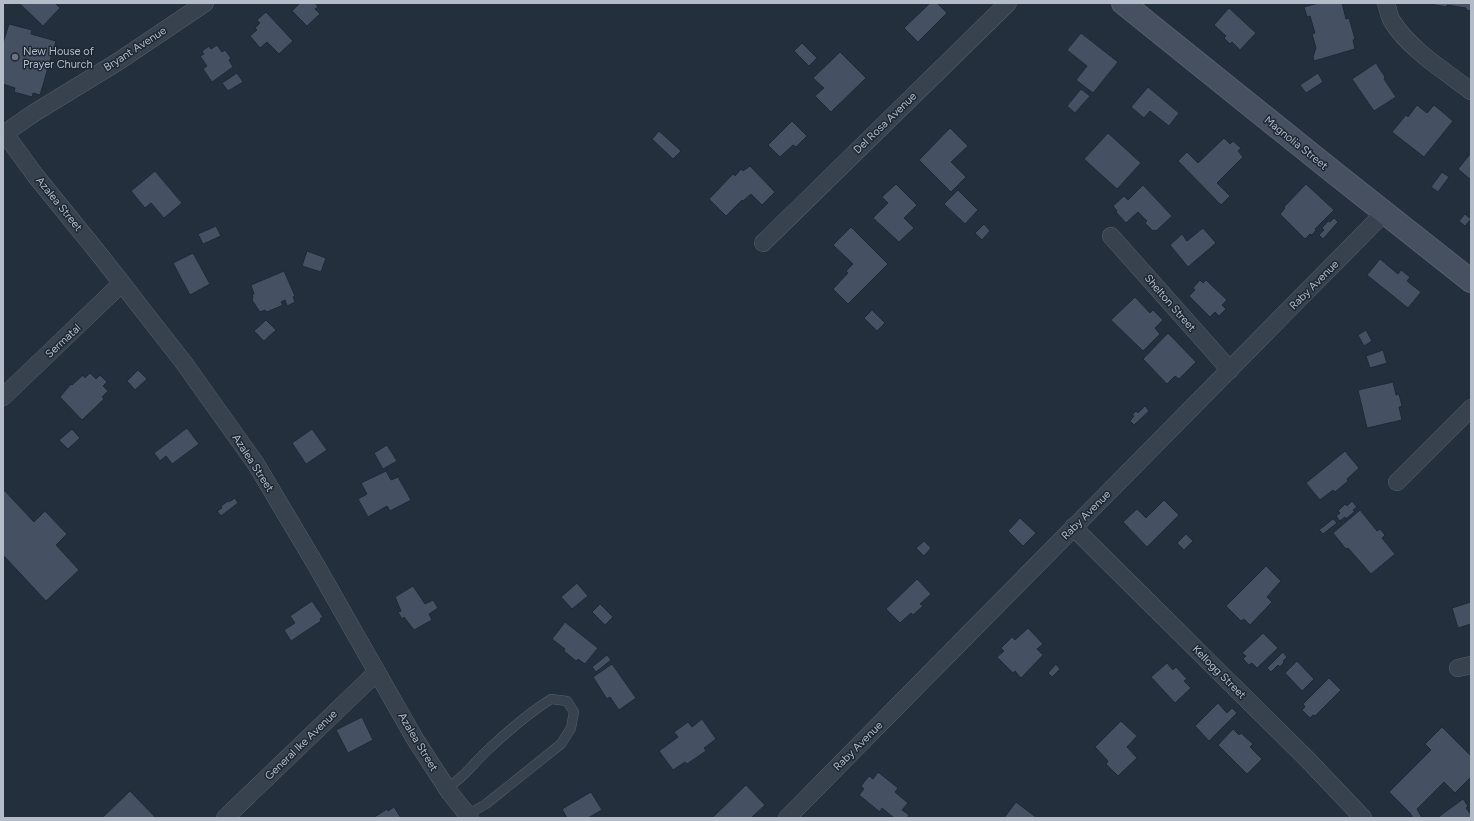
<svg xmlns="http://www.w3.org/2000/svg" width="1474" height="821" viewBox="0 0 1474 821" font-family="Figtree,sans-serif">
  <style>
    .building { fill: #455162; stroke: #1f2835 }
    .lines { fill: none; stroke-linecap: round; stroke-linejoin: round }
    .lane-casing { stroke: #565f6c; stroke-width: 10 }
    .street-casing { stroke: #565f6c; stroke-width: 18 }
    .secondary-casing { stroke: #565f6c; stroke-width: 24 }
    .lane { stroke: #38414e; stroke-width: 9 }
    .street { stroke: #38414e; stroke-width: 17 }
    .secondary { stroke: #465061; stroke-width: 22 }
    .worship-dot { fill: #6b7280; stroke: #1d2633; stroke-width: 1.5 }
    .labels { text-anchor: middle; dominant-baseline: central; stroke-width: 3; stroke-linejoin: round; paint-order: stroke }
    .street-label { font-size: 11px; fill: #b4bcc9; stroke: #1d2633 }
    .poi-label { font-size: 11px; fill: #b4bcc9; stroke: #1d2633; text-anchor: start }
  </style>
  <rect width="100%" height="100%" fill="#242f3e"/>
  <g class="building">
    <polygon points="19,3 55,3 60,8 43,26"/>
    <polygon points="300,3 315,3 318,7 315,9 320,14 307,26 292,11"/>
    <polygon points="930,3 937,3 947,13 918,42 904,28"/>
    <polygon points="1319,3 1342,3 1346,19 1349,18 1355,39 1353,40 1355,49 1314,61 1313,57 1316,48 1312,34 1315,33 1310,16 1307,17 1304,7"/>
    <polygon points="1424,3 1471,3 1471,11 1466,10 1466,8 1447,5 1447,7"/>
    <polygon points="1229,8 1256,33 1240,50 1232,42 1230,44 1224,38 1226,36 1214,25"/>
    <polygon points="266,12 293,41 279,54 267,42 260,48 250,36 257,30 255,28 260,23 257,20"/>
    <polygon points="9,24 32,30 31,34 56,41 40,95 33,93 32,97 14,92 15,88 3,84 3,43"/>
    <polygon points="1081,33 1118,62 1093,93 1076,80 1087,66 1067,50"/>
    <polygon points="802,43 817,58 809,66 794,51"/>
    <polygon points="217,45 222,52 225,50 231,58 229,60 233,67 212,82 203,69 207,66 200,56 204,54 202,51 209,46 211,49"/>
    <polygon points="840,52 866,78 831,112 815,96 824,88 813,78"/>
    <polygon points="1376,63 1385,77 1384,79 1396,97 1374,111 1352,79"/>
    <polygon points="237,73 243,82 228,91 222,83"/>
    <polygon points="1318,73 1323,82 1306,93 1300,85"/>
    <polygon points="1148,87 1179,113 1169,126 1150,111 1144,118 1131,107"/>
    <polygon points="1081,89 1090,96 1075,113 1067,106"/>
    <polygon points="1417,105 1427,113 1434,105 1453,121 1424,157 1392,132 1406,115 1408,117"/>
    <polygon points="792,121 807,136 796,147 793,145 780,157 768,145"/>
    <polygon points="950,128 968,146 951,162 966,177 951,192 919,160"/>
    <polygon points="659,131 681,151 673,159 652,139"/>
    <polygon points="1108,133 1141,163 1117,189 1084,159"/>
    <polygon points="1224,138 1230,144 1233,141 1241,148 1238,151 1243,157 1217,183 1230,196 1221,205 1178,161 1187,152 1198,163"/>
    <polygon points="1471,153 1471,180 1458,169"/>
    <polygon points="750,166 775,192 762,205 751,194 743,201 742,200 726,216 709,199 733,174 735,176 741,169 743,171"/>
    <polygon points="155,171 182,203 164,218 151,203 145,208 131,191"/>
    <polygon points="1442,172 1449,177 1438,192 1431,187"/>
    <polygon points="896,184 917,205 904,218 914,228 899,242 873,218 888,203 882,197"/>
    <polygon points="1306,184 1334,210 1315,229 1316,230 1312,235 1310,234 1305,239 1280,214 1285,208 1284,207"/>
    <polygon points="1143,185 1172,216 1156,231 1155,230 1153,231 1145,223 1147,221 1138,212 1126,223 1116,212 1117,211 1113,206 1124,196 1128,200"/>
    <polygon points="958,190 978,210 965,224 944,204"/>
    <polygon points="1465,214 1471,219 1465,226 1459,221"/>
    <polygon points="1334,218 1338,222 1323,239 1319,235 1324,230 1322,228 1328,221 1330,222"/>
    <polygon points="984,224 990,231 982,240 975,233"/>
    <polygon points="216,226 221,236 203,244 198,234"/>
    <polygon points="851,227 888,264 848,304 833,289 848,273 846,271 853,264 833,245"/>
    <polygon points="1203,228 1216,243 1188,267 1170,245 1182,234 1187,241"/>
    <polygon points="307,251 326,258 321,272 302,266"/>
    <polygon points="193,253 210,284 190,295 173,263"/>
    <polygon points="1380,259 1398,274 1401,270 1410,277 1407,281 1421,292 1408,308 1367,275"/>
    <polygon points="284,271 295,296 293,297 295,302 287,306 285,300 281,302 283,305 267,312 265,310 260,312 252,300 253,297 252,294 254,294 251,285"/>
    <polygon points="1200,280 1203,283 1206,280 1227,300 1222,305 1226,309 1219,316 1215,312 1210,317 1189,296 1195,290 1193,288"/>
    <polygon points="1135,297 1150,313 1153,310 1163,320 1155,328 1160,334 1143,351 1111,320"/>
    <polygon points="872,310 885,323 877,331 864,318"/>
    <polygon points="266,320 276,330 264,341 254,331"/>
    <polygon points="1366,330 1372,341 1364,346 1358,335"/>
    <polygon points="1168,333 1196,362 1179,379 1175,376 1167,384 1143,359"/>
    <polygon points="1383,350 1387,363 1370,368 1366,356"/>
    <polygon points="138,370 147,379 135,390 127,381"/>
    <polygon points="90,373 96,379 100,375 107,382 103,386 108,391 102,397 104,399 82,420 60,397 71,384 72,385 83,375 85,378"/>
    <polygon points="1393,382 1396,395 1399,394 1402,406 1399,407 1402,420 1367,428 1358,390"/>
    <polygon points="1145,406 1149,411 1134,425 1130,421 1134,416 1132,415 1136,411 1138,413"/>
    <polygon points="187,428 199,444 172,464 166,456 160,461 154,453"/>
    <polygon points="72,429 80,438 68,449 59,440"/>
    <polygon points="312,429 327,450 306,464 292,443"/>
    <polygon points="387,445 397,461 383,469 374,453"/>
    <polygon points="1345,451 1359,468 1347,479 1348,481 1335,492 1333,490 1320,500 1306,483"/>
    <polygon points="386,471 391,480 398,477 411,500 390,511 387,506 368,517 358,499 367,494 361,483"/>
    <polygon points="3,489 34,522 45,511 67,534 56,545 79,570 46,601 3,555"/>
    <polygon points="235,498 238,503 221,516 217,511 222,508 221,506 228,501 229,502"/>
    <polygon points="1164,500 1179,515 1147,547 1123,522 1137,509 1146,518"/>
    <polygon points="1352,501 1357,507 1353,510 1355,511 1346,519 1345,517 1340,521 1336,516 1340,513 1338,511 1345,504 1347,506"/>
    <polygon points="1360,510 1377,531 1380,529 1385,535 1382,538 1395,554 1371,574 1348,548 1346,549 1333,533"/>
    <polygon points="1020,518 1036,533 1023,546 1008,531"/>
    <polygon points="1333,519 1337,523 1323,534 1319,530"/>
    <polygon points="1186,534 1193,541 1184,550 1177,543"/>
    <polygon points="924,541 931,548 924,556 916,548"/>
    <polygon points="1266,566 1281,581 1267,597 1272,602 1250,625 1244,619 1241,621 1226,606"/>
    <polygon points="917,579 931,594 920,604 923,606 913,615 911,613 900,623 886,609"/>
    <polygon points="577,583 588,596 572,609 561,597"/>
    <polygon points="413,586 425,604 433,600 438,608 429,614 432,620 414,630 404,617 402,619 398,612 401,611 395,597"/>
    <polygon points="312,601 323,617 320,619 321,621 291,641 284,630 295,623 290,616"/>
    <polygon points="1471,602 1471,624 1458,628 1452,608"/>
    <polygon points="600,604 613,617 605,625 592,612"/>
    <polygon points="565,622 598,648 585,664 578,659 576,661 564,651 565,649 552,639"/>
    <polygon points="1028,628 1043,644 1037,649 1043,655 1021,678 1015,671 1013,673 997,657 1004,651 1001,648 1012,637 1015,640"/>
    <polygon points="1263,633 1278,648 1257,668 1252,663 1249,665 1243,659 1246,656 1242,653"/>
    <polygon points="1283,652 1287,657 1283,661 1284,662 1280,667 1278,665 1271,672 1267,668"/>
    <polygon points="607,655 611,660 596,672 592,667"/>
    <polygon points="1297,661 1314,679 1302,691 1285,673"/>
    <polygon points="1167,663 1173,670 1176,667 1187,679 1184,681 1191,688 1175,703 1151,677"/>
    <polygon points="612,664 636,698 619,710 610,697 607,699 593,677"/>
    <polygon points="1056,664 1060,669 1052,677 1048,673"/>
    <polygon points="1329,678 1341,690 1315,716 1313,715 1310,718 1302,710 1305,707 1303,704"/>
    <polygon points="1218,703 1227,713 1232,708 1237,713 1209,741 1195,726"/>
    <polygon points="362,717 373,740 348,753 336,730"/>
    <polygon points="702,719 716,739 704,748 706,751 687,764 685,762 673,770 659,751 678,737 674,732 688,722 692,727"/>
    <polygon points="1121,721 1137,736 1127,747 1137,758 1118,776 1106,764 1108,761 1095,747"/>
    <polygon points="1442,727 1471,756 1471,777 1455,793 1444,782 1417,809 1422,818 1413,818 1410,813 1389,792 1431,750 1425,744"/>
    <polygon points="1233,729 1239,735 1241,733 1253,744 1250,747 1262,759 1247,774 1218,745"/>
    <polygon points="878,772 898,788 895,792 908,803 902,810 909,815 907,818 894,818 882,808 880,812 859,795 864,789 861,786 869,776 873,779"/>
    <polygon points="746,785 765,805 751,818 712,818"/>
    <polygon points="130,791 156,818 102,818"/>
    <polygon points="591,792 602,810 588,818 567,818 562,809"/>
    <polygon points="1463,799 1468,806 1466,808 1471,815 1471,818 1437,818"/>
    <polygon points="1016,802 1037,818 1004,818"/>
    <polygon points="394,807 401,818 373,818 387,809 388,811"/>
  </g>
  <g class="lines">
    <defs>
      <path id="lane" d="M447,788C464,778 475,761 490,748C509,730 529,713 551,699L567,701L574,712L571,728L561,744L486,804L467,815"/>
      <g id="street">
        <path d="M1386,3C1388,9 1389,16 1392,21C1408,48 1446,72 1471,91"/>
        <polyline points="3,131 35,175 103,259 184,363 256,464 316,565 415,739 450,793 470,818"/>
        <polyline points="5,133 34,113 119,61 205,3"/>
        <polyline points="1111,236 1230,370"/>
        <polyline points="763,243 1008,3"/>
        <polyline points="3,397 122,283"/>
        <polyline points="1397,482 1471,408"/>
        <polyline points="1073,527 1309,761 1363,818"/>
        <polyline points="1458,668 1471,665"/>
        <polyline points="225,818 377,672"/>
        <polyline points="787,818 1385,212"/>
      </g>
      <polyline id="secondary" points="1123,3 1327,167 1471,281"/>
    </defs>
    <use href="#lane" class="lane-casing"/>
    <use href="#street" class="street-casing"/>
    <use href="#secondary" class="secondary-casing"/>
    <use href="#lane" class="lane"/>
    <use href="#street" class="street"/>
    <use href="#secondary" class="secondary"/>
  </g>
  <circle class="worship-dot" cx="15" cy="57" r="4"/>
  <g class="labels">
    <g class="street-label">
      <text transform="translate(135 49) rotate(-33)">Bryant Avenue</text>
      <text transform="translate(885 123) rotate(-44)">Del Rosa Avenue</text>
      <text transform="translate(1296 143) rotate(39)">Magnolia Street</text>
      <text transform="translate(59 204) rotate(51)">Azalea Street</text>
      <text transform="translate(1314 285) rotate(-45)">Raby Avenue</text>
      <text transform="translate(1170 303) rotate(49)">Shelton Street</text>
      <text transform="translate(63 341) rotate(-43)">Sermatal</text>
      <text transform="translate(253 463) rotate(57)">Azalea Street</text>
      <text transform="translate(1086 515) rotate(-45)">Raby Avenue</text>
      <text transform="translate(1219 672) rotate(45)">Kellogg Street</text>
      <text transform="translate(418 742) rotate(59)">Azalea Street</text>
      <text transform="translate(301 745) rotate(-44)">General Ike Avenue</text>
      <text transform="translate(858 746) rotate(-45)">Raby Avenue</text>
    </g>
    <g class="poi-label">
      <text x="23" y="51">New House of<tspan x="23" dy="13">Prayer Church</tspan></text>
    </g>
  </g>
  <rect width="1474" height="821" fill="none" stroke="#b4bcc9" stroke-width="8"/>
</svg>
